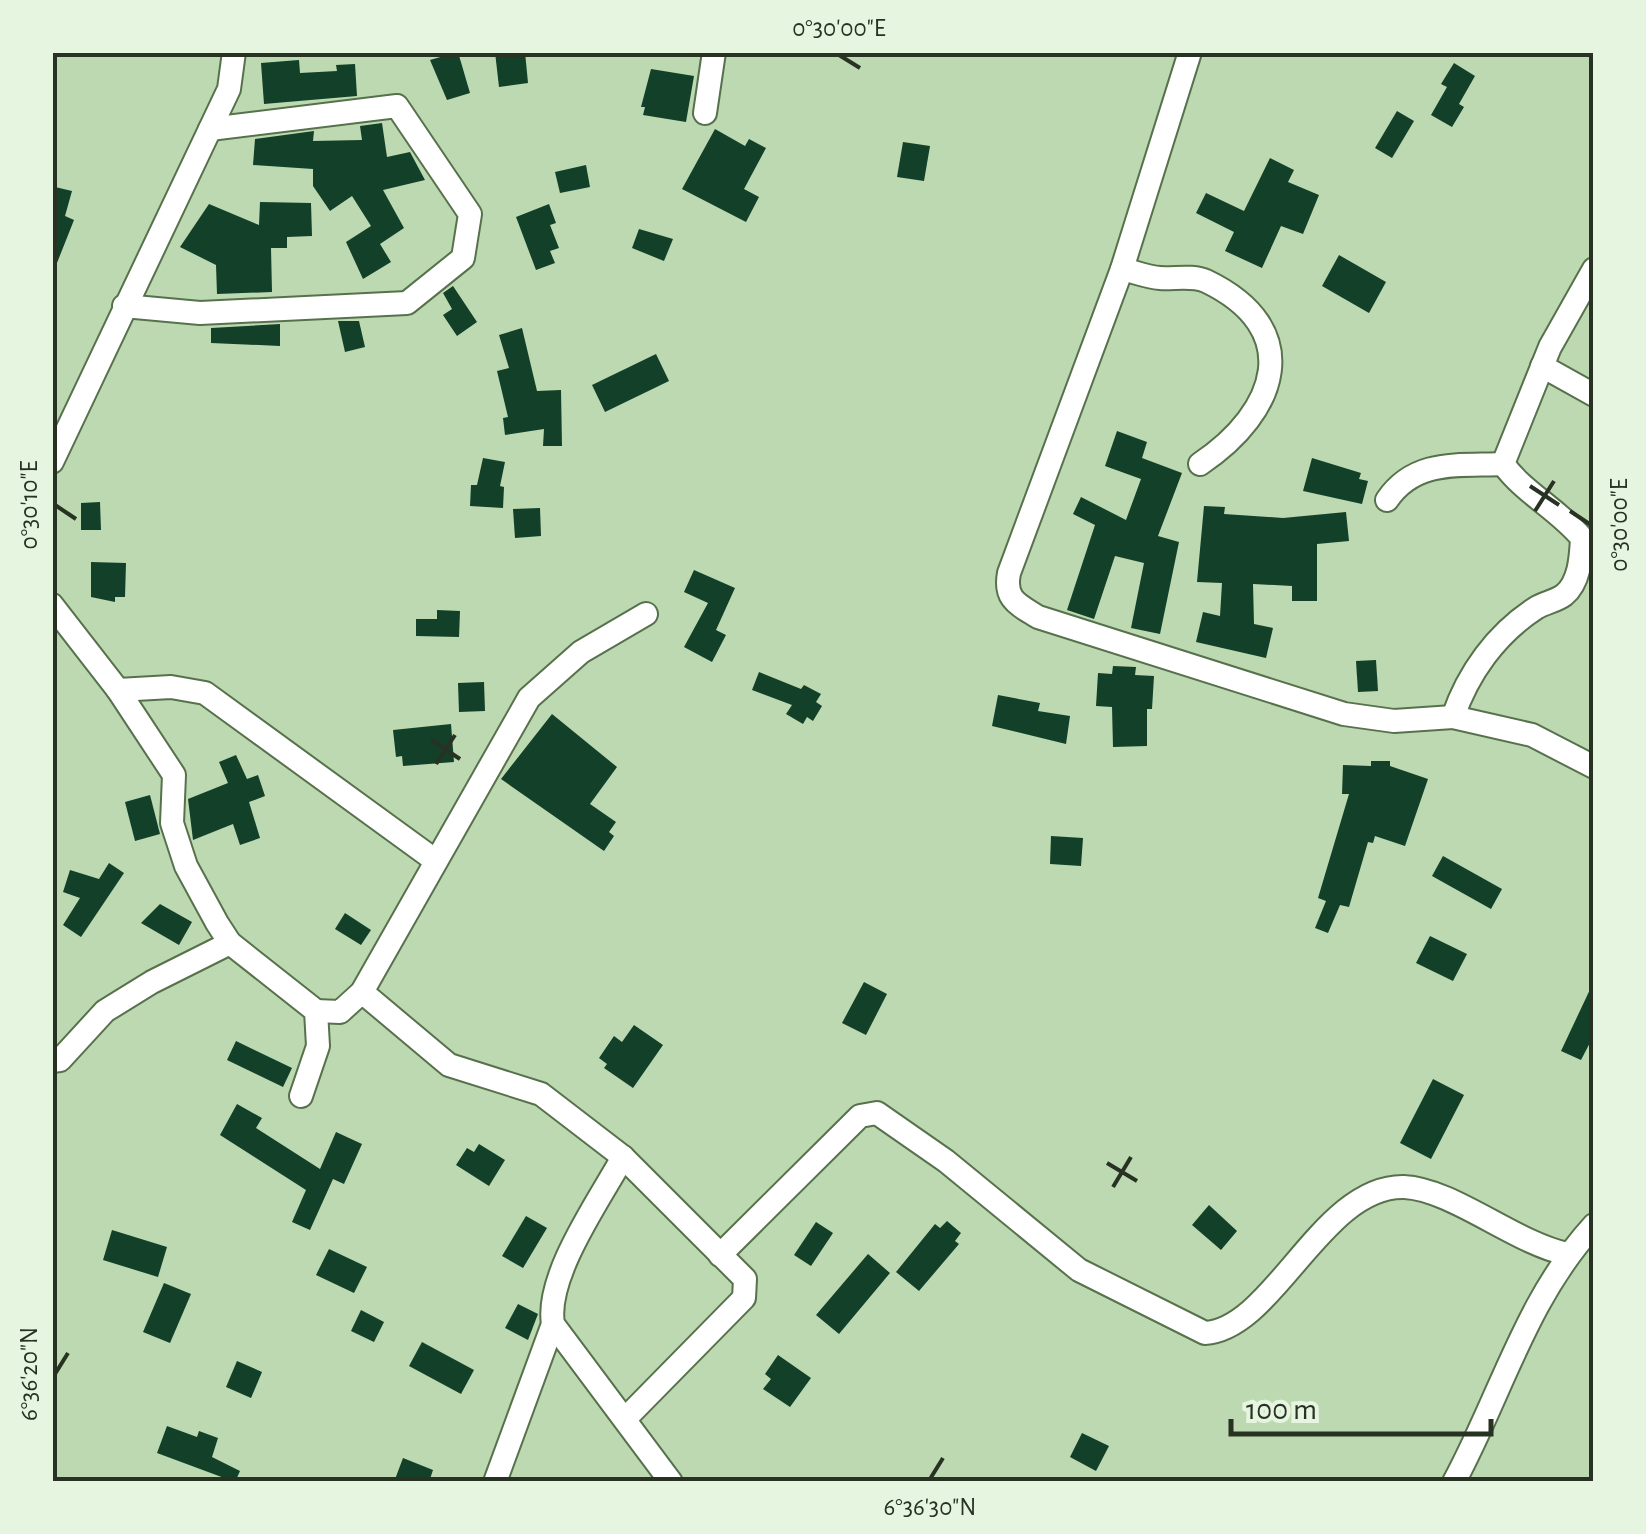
<svg xmlns="http://www.w3.org/2000/svg" width="1646" height="1534" viewBox="0 0 1646 1534" font-family="'Alegreya Sans',sans-serif">
  <style>
    .building { fill: #124028 }
    .lines { fill: none; stroke-linecap: round; stroke-linejoin: round }
    .minor-casing { stroke: #57714c; stroke-width: 26 }
    .minor { stroke: #fff; stroke-width: 22 }
    .ticks { fill: none; stroke: #273222; stroke-width: 4 }
    .neatline { fill: none; stroke: #273222; stroke-width: 4 }
    .ticks-label { font-size: 25px; text-anchor: middle; fill: #273222 }
  </style>
  <rect width="100%" height="100%" fill="#bcd9b1"/>
  <g class="building">
    <polygon points="458,52 470,93 447,100 430,60"/>
    <polygon points="495,52 525,52 528,83 499,87"/>
    <polygon points="299,60 300,73 337,71 336,65 355,64 357,96 264,104 261,63"/>
    <polygon points="1454,63 1475,76 1459,104 1464,107 1452,127 1431,115 1447,87 1441,84"/>
    <polygon points="651,69 694,76 686,122 643,115 645,107 641,107"/>
    <polygon points="1397,111 1414,121 1392,158 1375,148"/>
    <polygon points="382,123 387,157 410,152 425,180 383,190 404,228 380,244 391,262 363,279 346,242 371,226 352,196 330,211 313,186 313,169 253,165 255,139 314,131 313,141 362,140 360,126"/>
    <polygon points="715,129 745,146 749,139 766,148 744,189 759,197 746,222 682,189"/>
    <polygon points="903,142 930,146 924,181 897,177"/>
    <polygon points="1270,158 1294,170 1288,182 1319,195 1303,234 1281,226 1262,268 1225,251 1234,232 1196,213 1206,193 1244,211"/>
    <polygon points="586,165 590,187 560,193 555,172"/>
    <polygon points="55,187 72,191 65,216 74,220 53,273"/>
    <polygon points="260,202 311,203 312,236 287,237 287,248 271,248 272,292 217,294 216,265 180,247 209,204 259,225"/>
    <polygon points="549,204 556,223 550,225 559,248 550,251 555,263 536,270 516,217"/>
    <polygon points="639,229 673,239 664,261 632,248"/>
    <polygon points="1339,255 1386,282 1369,313 1322,286"/>
    <polygon points="453,286 477,322 457,336 443,315 452,309 443,293"/>
    <polygon points="338,321 359,321 365,347 345,352"/>
    <polygon points="280,324 280,346 211,343 211,328"/>
    <polygon points="522,328 537,391 561,390 562,446 543,446 544,429 505,435 503,418 508,417 497,371 509,368 499,335"/>
    <polygon points="656,354 669,381 605,412 592,385"/>
    <polygon points="1117,431 1147,442 1142,458 1182,473 1158,536 1179,542 1160,634 1131,628 1144,563 1115,556 1094,619 1067,610 1095,525 1073,514 1081,497 1126,520 1141,479 1105,466"/>
    <polygon points="483,458 505,462 500,486 504,487 503,508 470,506 471,485 477,485"/>
    <polygon points="1312,458 1361,473 1359,479 1368,481 1362,504 1303,491"/>
    <polygon points="100,502 101,530 81,530 81,503"/>
    <polygon points="1204,506 1225,507 1224,514 1283,518 1346,512 1349,541 1317,544 1317,601 1292,601 1292,586 1253,584 1254,624 1273,628 1266,658 1196,642 1203,612 1220,616 1222,583 1197,582"/>
    <polygon points="540,508 541,536 515,538 513,509"/>
    <polygon points="91,562 126,563 125,597 115,597 115,602 91,597"/>
    <polygon points="694,570 735,588 716,630 726,635 712,662 684,647 708,603 684,592"/>
    <polygon points="437,610 460,611 459,637 416,636 416,619 437,619"/>
    <polygon points="1376,660 1378,691 1358,692 1356,661"/>
    <polygon points="1113,666 1136,667 1135,675 1154,676 1152,709 1147,709 1147,746 1113,747 1112,707 1096,706 1098,673 1112,674"/>
    <polygon points="759,672 801,689 804,685 821,694 816,702 822,706 813,721 807,717 803,724 786,714 792,705 752,690"/>
    <polygon points="484,682 485,711 459,712 458,683"/>
    <polygon points="998,695 1040,703 1038,711 1070,716 1066,744 992,726"/>
    <polygon points="552,714 617,767 590,804 616,822 609,832 614,836 604,851 501,779"/>
    <polygon points="451,724 454,762 403,766 402,756 396,757 393,730"/>
    <polygon points="236,755 247,779 258,775 265,796 249,802 260,838 240,845 233,824 193,840 188,799 228,783 219,762"/>
    <polygon points="1371,761 1390,761 1390,766 1428,779 1405,846 1375,836 1373,843 1368,842 1349,907 1340,905 1328,933 1315,928 1326,901 1318,898 1349,794 1342,794 1343,765 1371,766"/>
    <polygon points="150,795 160,834 135,841 125,802"/>
    <polygon points="1051,836 1083,838 1081,866 1050,864"/>
    <polygon points="1443,856 1502,889 1491,909 1432,876"/>
    <polygon points="109,863 124,873 81,937 63,925 80,898 63,892 70,870 99,879"/>
    <polygon points="160,904 192,922 179,945 141,923"/>
    <polygon points="345,913 371,930 361,945 335,929"/>
    <polygon points="1430,936 1467,954 1453,981 1416,963"/>
    <polygon points="1594,981 1594,1035 1581,1060 1561,1051"/>
    <polygon points="864,982 887,994 866,1035 842,1023"/>
    <polygon points="634,1025 663,1045 633,1088 604,1068 607,1064 599,1058 614,1036 622,1042"/>
    <polygon points="236,1041 292,1068 283,1087 227,1060"/>
    <polygon points="1433,1079 1464,1095 1431,1159 1400,1143"/>
    <polygon points="237,1104 262,1118 256,1128 320,1169 336,1132 362,1144 344,1184 333,1179 310,1230 292,1222 306,1190 220,1135"/>
    <polygon points="479,1144 505,1160 489,1186 456,1165 467,1148 474,1152"/>
    <polygon points="1209,1205 1237,1231 1221,1250 1192,1225"/>
    <polygon points="526,1216 547,1228 523,1268 502,1256"/>
    <polygon points="947,1221 961,1233 955,1241 959,1244 919,1291 896,1272 935,1224 940,1228"/>
    <polygon points="816,1222 833,1233 811,1266 794,1255"/>
    <polygon points="112,1230 167,1247 158,1277 103,1260"/>
    <polygon points="329,1249 367,1267 354,1293 316,1275"/>
    <polygon points="868,1254 890,1273 839,1334 816,1315"/>
    <polygon points="164,1283 191,1294 170,1343 143,1332"/>
    <polygon points="518,1304 538,1314 528,1340 505,1328"/>
    <polygon points="361,1310 384,1322 374,1342 351,1331"/>
    <polygon points="422,1342 474,1370 461,1394 409,1366"/>
    <polygon points="778,1355 811,1378 790,1407 763,1389 771,1379 765,1374"/>
    <polygon points="237,1361 262,1372 251,1398 226,1387"/>
    <polygon points="167,1426 197,1437 199,1431 218,1438 212,1457 240,1471 235,1482 157,1453"/>
    <polygon points="1082,1433 1109,1446 1096,1471 1070,1457"/>
    <polygon points="403,1458 433,1470 429,1482 394,1482"/>
  </g>
  <g class="lines">
    <defs>
      <g id="minor">
        <path d="M1190,52L1122,269L1009,573C1004,599 1017,604 1038,617L1344,714L1394,721L1453,717"/>
        <polyline points="705,113 714,52"/>
        <path d="M1122,269C1135,272 1147,277 1160,278C1174,279 1193,275 1206,281C1306,329 1278,412 1200,464"/>
        <polyline points="124,306 200,313 407,303 463,258 470,214 397,106 210,129"/>
        <polyline points="1542,366 1594,395"/>
        <polyline points="52,462 229,89 234,52"/>
        <path d="M1503,464C1525,494 1558,509 1582,538C1581,556 1580,582 1564,595C1556,601 1544,603 1536,608C1496,634 1468,673 1453,717L1532,735L1594,767"/>
        <polyline points="1503,464 1550,347 1594,269"/>
        <path d="M1387,500C1415,459 1458,466 1503,464"/>
        <polyline points="52,605 118,690 174,775 172,823 186,866 217,923 230,943 316,1011 318,1046 301,1096"/>
        <polyline points="118,690 171,687 205,693 436,861"/>
        <polyline points="362,992 449,1065 541,1094 623,1157 745,1279 744,1298 626,1418"/>
        <polyline points="316,1011 340,1012 362,992 529,698 581,652 646,614"/>
        <polyline points="52,1061 60,1060 105,1011 152,982 230,943"/>
        <path d="M623,1157C600,1199 545,1276 553,1324L671,1482"/>
        <path d="M720,1255L860,1116L877,1113L946,1161L1079,1270L1205,1333C1274,1329 1322,1185 1404,1187C1452,1189 1515,1243 1567,1254"/>
        <polyline points="495,1482 553,1324"/>
        <path d="M1454,1482C1501,1395 1526,1299 1594,1225"/>
      </g>
    </defs>
    <use href="#minor" class="minor-casing"/>
    <use href="#minor" class="minor"/>
  </g>
  <path class="ticks" d="M839,55L860,68M1530,486L1559,505M55,505L76,519M1535,511L1554,481M1570,511L1591,525M431,740L460,759M436,764L455,735M1107,1163L1137,1181M1113,1187L1131,1157M55,1374L68,1353M930,1479L943,1458"/>
  <rect width="1646" height="1534" fill="none" stroke="#e6f5e0" stroke-width="110"/>
  <path d="M1231 1419v15h260v-15" fill="none" stroke="#273222" stroke-width="5"/>
  <text x="1246" y="1419" font-size="30" fill="#273222" stroke="#e6f5e0" stroke-width="8" paint-order="stroke">100 m</text>
  <rect x="55" y="55" width="1536" height="1424" class="neatline"/>
  <g class="ticks-label">
    <text x="839" y="36">0°30'00"E</text>
    <text transform="translate(28 505) rotate(-90)" y="9">0°30'10"E</text>
    <text transform="translate(1618 525) rotate(-90)" y="9">0°30'00"E</text>
    <text transform="translate(28 1374) rotate(-90)" y="9">6°36'20"N</text>
    <text x="930" y="1515">6°36'30"N</text>
  </g>
</svg>
